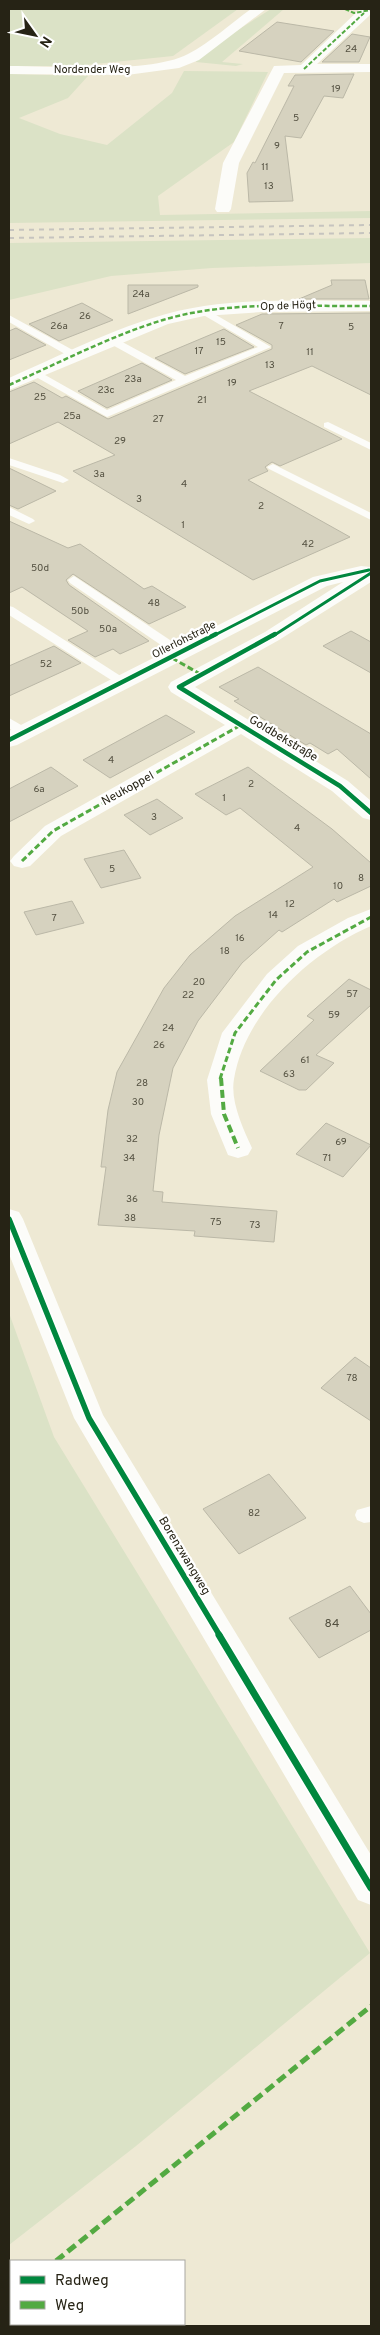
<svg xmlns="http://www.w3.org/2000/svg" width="380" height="2335" viewBox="0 0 380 2335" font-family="Overpass,sans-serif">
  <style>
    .green { fill: #dbe2c6 }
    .building { fill: #d6d2bf; stroke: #bbb8a7 }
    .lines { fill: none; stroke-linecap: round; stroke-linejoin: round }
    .service { fill: #fcfcf9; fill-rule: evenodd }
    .minor { fill: #fcfcf9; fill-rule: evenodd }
    .rail { stroke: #c6c4bf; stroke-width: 2; stroke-dasharray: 5 5; stroke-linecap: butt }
    .quiet-far4 { stroke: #53aa42; stroke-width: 2; stroke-dasharray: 4.5 2; stroke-linecap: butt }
    .quiet-far3 { stroke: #53aa42; stroke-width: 2.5; stroke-dasharray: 5 2.5; stroke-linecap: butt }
    .quiet-far2 { stroke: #53aa42; stroke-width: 3; stroke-dasharray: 6 3; stroke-linecap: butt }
    .quiet-far1 { stroke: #53aa42; stroke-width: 4; stroke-dasharray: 8 4; stroke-linecap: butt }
    .quiet { stroke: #53aa42; stroke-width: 5; stroke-dasharray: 10 5; stroke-linecap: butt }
    .cycleway-far3-casing { stroke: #fff; stroke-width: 5 }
    .cycleway-far2-casing { stroke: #fff; stroke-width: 7 }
    .cycleway-far1-casing { stroke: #fff; stroke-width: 9 }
    .cycleway-casing { stroke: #fff; stroke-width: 10 }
    .cycleway-far3 { stroke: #00873e; stroke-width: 3 }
    .cycleway-far2 { stroke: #00873e; stroke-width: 4.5 }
    .cycleway-far1 { stroke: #00873e; stroke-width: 5.5 }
    .cycleway { stroke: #00873e; stroke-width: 7 }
    .labels { text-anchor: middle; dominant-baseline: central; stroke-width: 4.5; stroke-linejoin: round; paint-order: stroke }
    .number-label { font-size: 10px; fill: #535040 }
    .far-street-label { font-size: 11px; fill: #262315; stroke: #fff }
    .street-label { font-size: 12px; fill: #262315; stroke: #fff }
    .near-number-label { font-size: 12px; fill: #535040 }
  </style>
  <rect width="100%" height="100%" fill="#eee9d4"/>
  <g class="green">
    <polygon points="9,9 238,9 173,56 75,66 9,66"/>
    <polygon points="271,9 284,9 222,62 243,64 236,66 196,62 198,57 205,51"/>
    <polygon points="184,71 268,72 234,142 158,196 160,215 371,211 371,218 9,223 9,74 88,76 68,98 19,118 60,134 107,145 172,93"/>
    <polygon points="371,238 371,263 212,268 111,276 9,300 9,243"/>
    <polygon points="9,1313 54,1437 370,1953 136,2146 9,2245"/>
  </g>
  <g class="building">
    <polygon points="277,22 334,31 301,62 239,51"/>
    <polygon points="352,34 370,37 359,62 322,62"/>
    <polygon points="354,74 343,98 324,96 301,138 285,136 293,201 249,202 247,173 253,162 255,163 287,100 294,86 288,86 295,75"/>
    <polygon points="331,280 365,280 369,299 299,299 332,285"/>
    <polygon points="128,285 198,285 198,287 128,314"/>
    <polygon points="82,303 113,320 59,341 29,324"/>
    <polygon points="371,313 371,395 312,366 249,391 342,439 280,466 272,462 265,467 268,471 248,480 350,537 253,580 73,471 115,455 58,422 9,444 9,392 34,382 62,398 66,396 108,419 272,349 272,345 236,325 262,314"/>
    <polygon points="16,328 46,345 9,360 9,331"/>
    <polygon points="224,329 254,347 185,374 155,358"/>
    <polygon points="142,363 172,380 107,408 78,391"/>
    <polygon points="9,468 56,491 18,509 9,505"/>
    <polygon points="9,521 68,548 80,544 144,589 152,586 186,607 149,624 73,574 66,580 69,585 149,641 120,654 113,649 95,657 68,640 88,631 22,587 9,593"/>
    <polygon points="351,631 371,642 371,673 323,646"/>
    <polygon points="54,646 81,663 9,696 9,666"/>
    <polygon points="258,667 371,734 371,779 337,749 328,754 310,743 306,745 234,701 239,699 219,687"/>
    <polygon points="166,715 195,732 110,778 83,760"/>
    <polygon points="51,767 78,786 9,822 9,789"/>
    <polygon points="248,767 332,829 371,863 371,886 337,902 334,899 282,932 279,930 242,963 198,1021 173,1068 159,1135 153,1191 163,1192 162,1202 277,1211 274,1242 194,1236 195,1231 98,1225 106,1167 101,1167 108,1110 117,1072 164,988 190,955 235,916 313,867 240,808 226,815 195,794"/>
    <polygon points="157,799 183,818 150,835 124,815"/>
    <polygon points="124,850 141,878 101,888 84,859"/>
    <polygon points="72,901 84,923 36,935 24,912"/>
    <polygon points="349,979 371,990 371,1005 316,1055 334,1063 306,1090 299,1090 260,1071 314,1020 307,1016"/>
    <polygon points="326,1123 371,1145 343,1177 296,1154"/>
    <polygon points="355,1357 371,1368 371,1421 321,1388"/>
    <polygon points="269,1474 306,1518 239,1554 203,1509"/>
    <polygon points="350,1586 371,1614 371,1630 319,1658 289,1618"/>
  </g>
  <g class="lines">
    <g class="service">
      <polygon points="204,308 271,347 107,417 29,373 30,371 38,371 107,410 176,380 107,342 107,338 115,338 185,376 258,347 200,313 199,311"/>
      <polygon points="9,315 80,354 81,356 80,358 72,358 9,322"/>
      <polygon points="328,422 371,443 371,450 324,427 324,423"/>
      <polygon points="9,458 60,475 69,480 63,483 9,465"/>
      <polygon points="273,464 371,513 371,520 269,469 267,467"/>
      <polygon points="9,507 33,519 35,521 29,524 9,515"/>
      <polygon points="74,576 185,650 187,653 185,656 177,656 70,583 68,580"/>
      <polygon points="9,606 13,607 130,682 129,685 119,685 9,615"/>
      <polygon points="9,718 28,729 30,732 28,735 18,735 9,728"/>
      <polygon points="371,1506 371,1522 364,1523 357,1520 355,1515 357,1510"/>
    </g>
    <g class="minor">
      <path d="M251,9H266L199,60L179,68L127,75L9,74V66C54,66 150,74 188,54C210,43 231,23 251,9Z"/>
      <polygon points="364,9 369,10 371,13 369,16 317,64 371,64 371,72 284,73 239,163 231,209 229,212 217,212 215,209 223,163 274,66 301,65 359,10"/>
      <path d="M371,301V311L262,312L204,316L168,324L9,390V378C71,351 136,316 204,306C259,298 316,301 371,301Z"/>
      <polygon points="361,566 371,567 371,582 279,640 195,687 348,781 371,801 371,820 363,818 332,791 241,734 61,836 30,866 22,868 14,866 10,861 14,856 45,826 225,725 171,692 168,687 171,682 265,632 343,582 327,586 17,745 9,747 9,731 313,577"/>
      <path d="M371,909V926C311,952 245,1012 234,1079C230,1101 243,1128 252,1148L248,1155L238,1158L228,1155L211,1114L207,1080L222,1033L267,974L298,946L348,918Z"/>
      <polygon points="9,1209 19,1212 23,1219 103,1415 371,1855 371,1905 358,1900 74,1418 9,1254"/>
    </g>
    <g class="rail">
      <polyline points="9,230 371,225"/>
      <polyline points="9,238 371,233"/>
    </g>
    <g class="quiet-far4">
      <polyline points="345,9 354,13 371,10"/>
      <polyline points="304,69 364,13"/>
    </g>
    <path class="quiet-far3" d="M9,385C59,363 110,336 163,320C229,300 303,307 371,306"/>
    <g class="quiet-far2">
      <polyline points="172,658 202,675"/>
      <polyline points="22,861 53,831 241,725"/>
      <polyline points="220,1079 235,1033 276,980 307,952 371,917"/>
    </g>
    <polyline class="quiet-far1" points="221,1078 224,1114 238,1148"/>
    <g class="quiet">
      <polyline points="56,2261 371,2006"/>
      <polyline points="9,2298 11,2296"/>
    </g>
    <defs>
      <g id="cycleway-far3">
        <polyline points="213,636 320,581 369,570"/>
        <polyline points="273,636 371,573"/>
      </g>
      <g id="cycleway-far2">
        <polyline points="275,634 179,687 340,786 371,813"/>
        <polyline points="9,740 216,634"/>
      </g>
      <polyline id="cycleway-far1" points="9,1219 89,1418 220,1636"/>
      <polyline id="cycleway" points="219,1635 371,1888"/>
    </defs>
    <use href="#cycleway-far3" class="cycleway-far3-casing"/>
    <use href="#cycleway-far2" class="cycleway-far2-casing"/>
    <use href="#cycleway-far1" class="cycleway-far1-casing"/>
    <use href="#cycleway" class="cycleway-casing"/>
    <use href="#cycleway-far3" class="cycleway-far3"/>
    <use href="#cycleway-far2" class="cycleway-far2"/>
    <use href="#cycleway-far1" class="cycleway-far1"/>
    <use href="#cycleway" class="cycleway"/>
  </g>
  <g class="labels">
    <g class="number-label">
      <text x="351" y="49">24</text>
      <text x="336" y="89">19</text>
      <text x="296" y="118">5</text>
      <text x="277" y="146">9</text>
      <text x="265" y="167">11</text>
      <text x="269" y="186">13</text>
      <text x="141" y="294">24a</text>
      <text x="85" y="316">26</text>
      <text x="59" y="326">26a</text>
      <text x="281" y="326">7</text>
      <text x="351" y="327">5</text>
      <text x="221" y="342">15</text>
      <text x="199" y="351">17</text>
      <text x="310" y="352">11</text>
      <text x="270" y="365">13</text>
      <text x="133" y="379">23a</text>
      <text x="232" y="383">19</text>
      <text x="106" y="390">23c</text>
      <text x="40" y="397">25</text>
      <text x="202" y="400">21</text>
      <text x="72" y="416">25a</text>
      <text x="158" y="419">27</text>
      <text x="120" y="441">29</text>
      <text x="99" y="474">3a</text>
      <text x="184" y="484">4</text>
      <text x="139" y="499">3</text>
      <text x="261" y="506">2</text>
      <text x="183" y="525">1</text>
      <text x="308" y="544">42</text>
      <text x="40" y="568">50d</text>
      <text x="154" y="603">48</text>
      <text x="80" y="611">50b</text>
      <text x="108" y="629">50a</text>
      <text x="46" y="664">52</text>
      <text x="111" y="760">4</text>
      <text x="251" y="784">2</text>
      <text x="39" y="789">6a</text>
      <text x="224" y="798">1</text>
      <text x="154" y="817">3</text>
      <text x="297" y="828">4</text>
      <text x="112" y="869">5</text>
      <text x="361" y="878">8</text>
      <text x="338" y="886">10</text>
      <text x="290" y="904">12</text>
      <text x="273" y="915">14</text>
      <text x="54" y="918">7</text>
      <text x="240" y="938">16</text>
      <text x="225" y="951">18</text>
      <text x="199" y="982">20</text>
      <text x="352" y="994">57</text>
      <text x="188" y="995">22</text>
      <text x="334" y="1015">59</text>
      <text x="168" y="1028">24</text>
      <text x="159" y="1045">26</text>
      <text x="305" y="1060">61</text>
      <text x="289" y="1074">63</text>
      <text x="142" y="1083">28</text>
      <text x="138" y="1102">30</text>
      <text x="132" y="1139">32</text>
      <text x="341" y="1142">69</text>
      <text x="129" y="1158">34</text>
      <text x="327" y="1158">71</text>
      <text x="132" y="1199">36</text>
      <text x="130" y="1218">38</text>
      <text x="216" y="1222">75</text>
      <text x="255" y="1225">73</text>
      <text x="352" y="1378">78</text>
      <text x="254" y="1513">82</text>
    </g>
    <g class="far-street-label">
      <text x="92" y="70">Nordender Weg</text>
      <text transform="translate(288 306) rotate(-2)">Op de Högt</text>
      <text transform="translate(184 640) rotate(-27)">Ollerlohstraße</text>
    </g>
    <g class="street-label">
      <text transform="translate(283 739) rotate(31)">Goldbekstraße</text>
      <text transform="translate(128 789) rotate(-29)">Neukoppel</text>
      <text transform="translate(184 1556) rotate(59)">Borenzwangweg</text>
    </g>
    <g class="near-number-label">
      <text x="332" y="1624">84</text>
    </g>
  </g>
  <rect width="380" height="2335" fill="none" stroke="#262315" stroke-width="20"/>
  <rect x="10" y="2260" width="175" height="65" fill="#ffffff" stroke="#a8a7a1"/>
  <rect x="20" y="2276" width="25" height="8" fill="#00873e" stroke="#a8a7a1"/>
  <text x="55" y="2285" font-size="15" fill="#262315">Radweg</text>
  <rect x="20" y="2301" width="25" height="8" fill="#53aa42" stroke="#a8a7a1"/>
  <text x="55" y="2310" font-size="15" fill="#262315">Weg</text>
  <g transform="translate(35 35) rotate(123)" stroke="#ffffff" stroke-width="4" paint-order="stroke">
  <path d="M0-4L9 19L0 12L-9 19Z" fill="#262315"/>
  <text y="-8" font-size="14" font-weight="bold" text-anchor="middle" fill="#262315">N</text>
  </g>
</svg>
